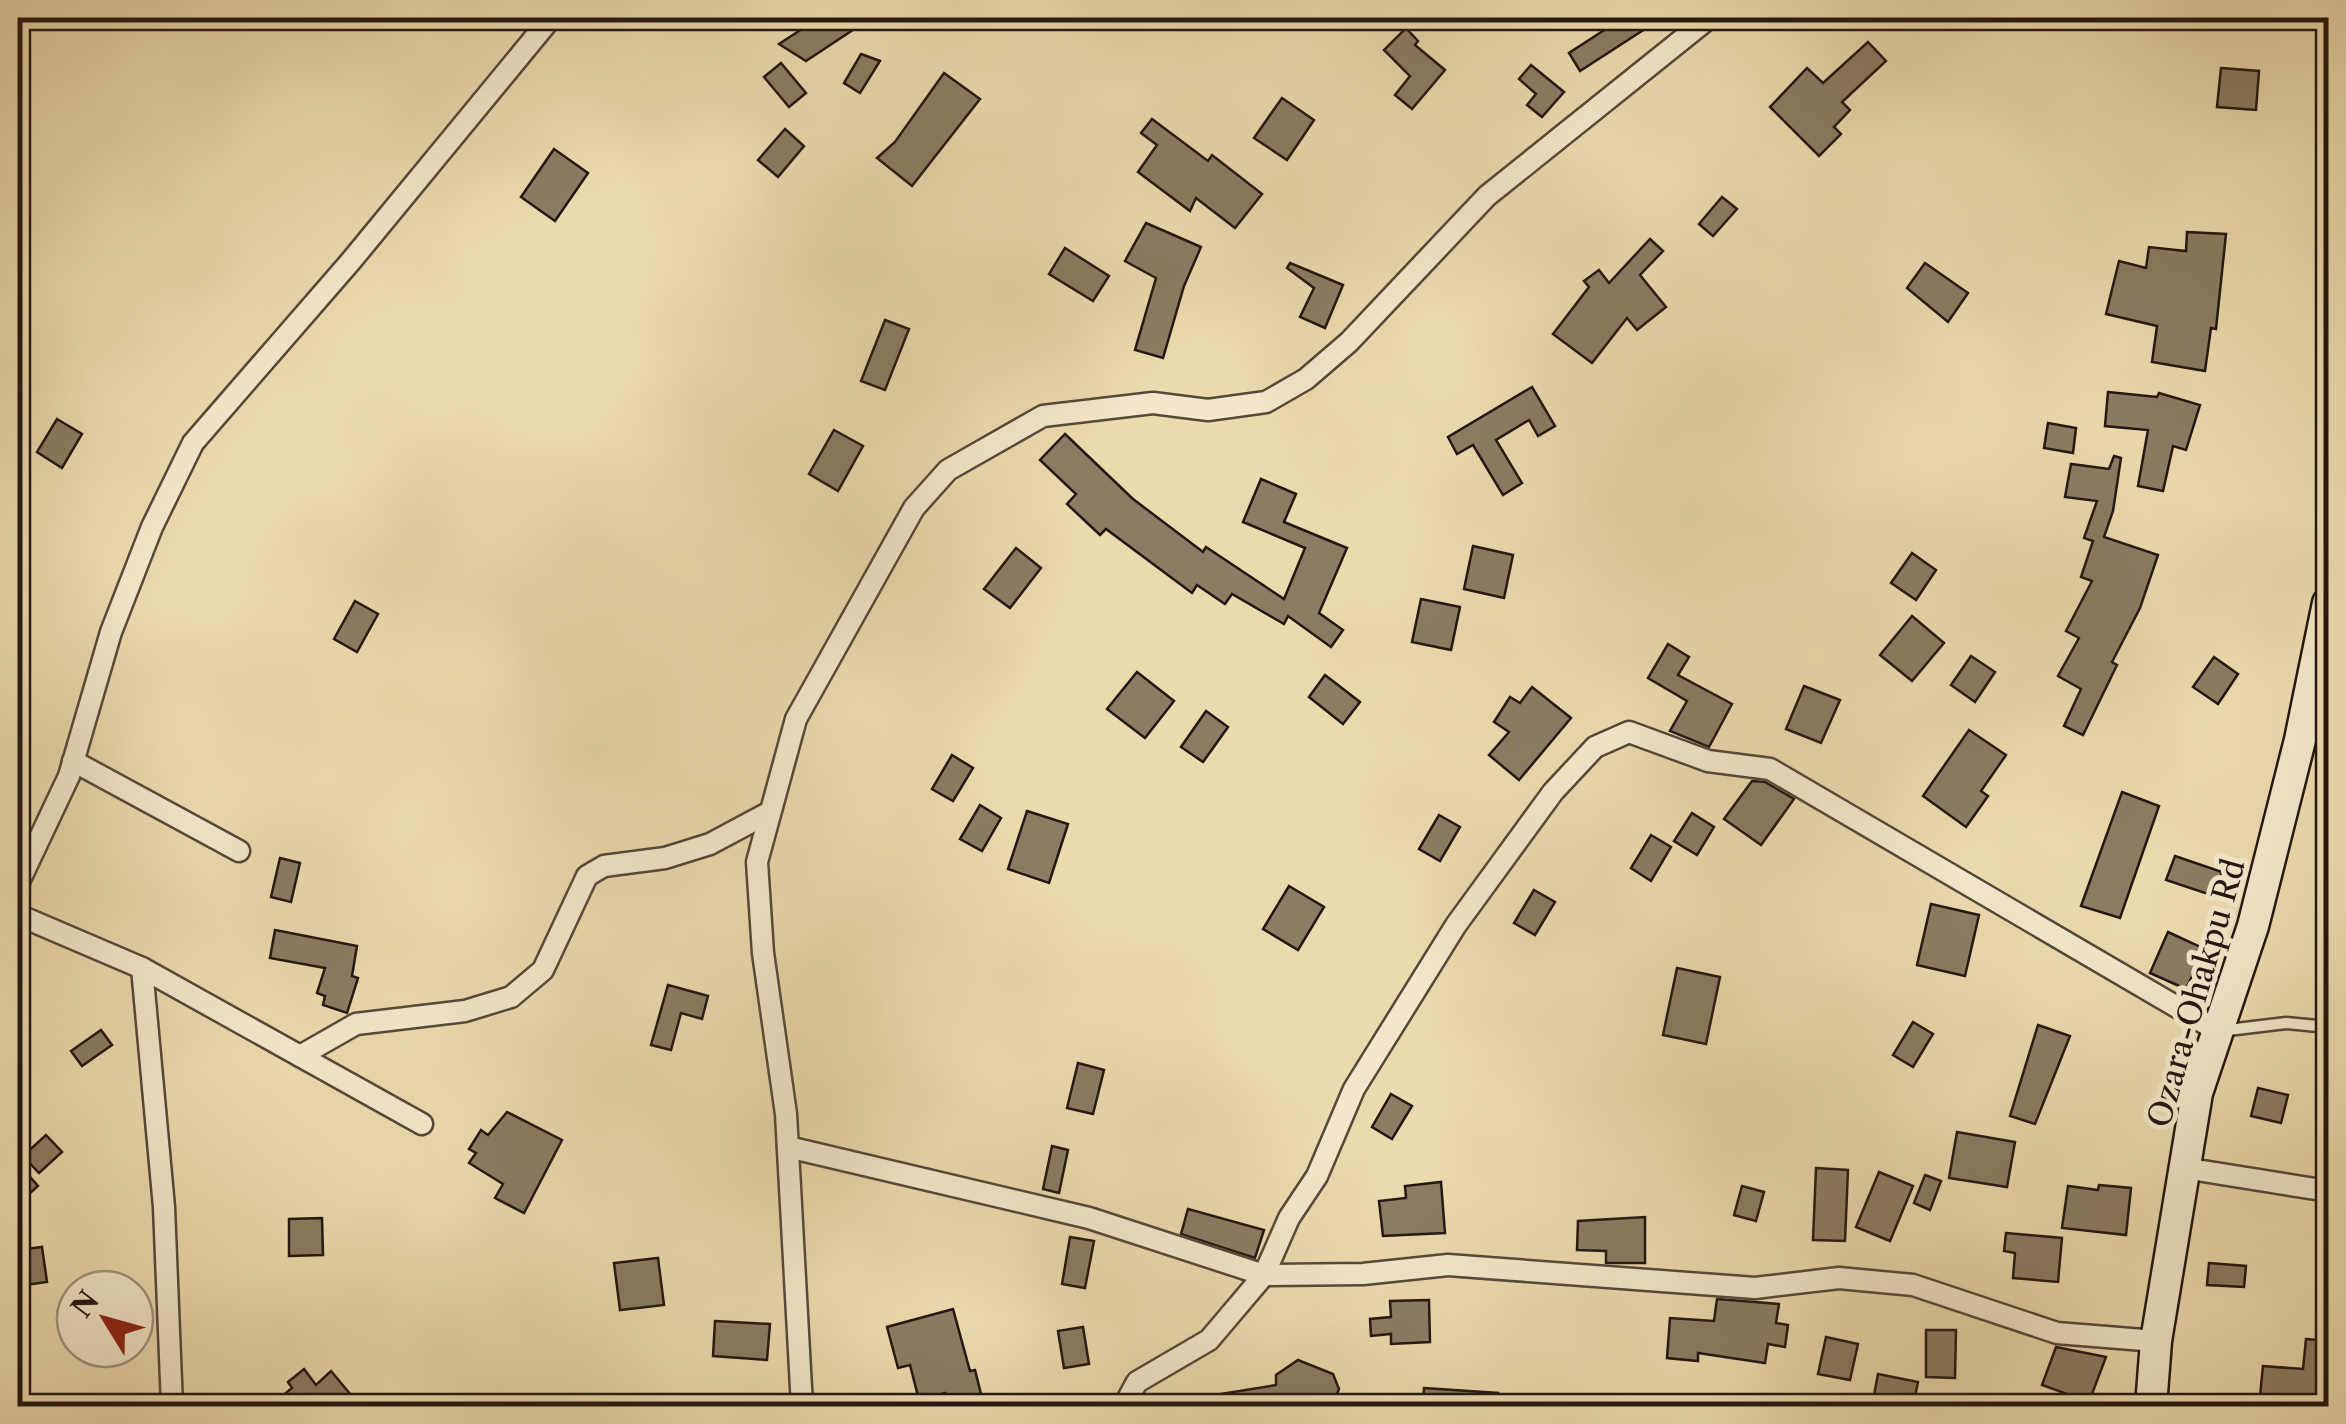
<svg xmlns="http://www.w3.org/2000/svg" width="2346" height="1424" viewBox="0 0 2346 1424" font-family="'Libre Caslon Text',serif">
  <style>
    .building { fill: #8b7c63; stroke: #231711; stroke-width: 2.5 }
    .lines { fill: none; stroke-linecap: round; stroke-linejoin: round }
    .lane-casing { stroke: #554838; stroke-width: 15 }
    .street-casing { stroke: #554838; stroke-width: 25 }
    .secondary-casing { stroke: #231711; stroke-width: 35 }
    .lane { stroke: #f2e7ca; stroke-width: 10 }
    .street { stroke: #f2e7ca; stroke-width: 20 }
    .secondary { stroke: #f2e7ca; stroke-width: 30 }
    .labels { text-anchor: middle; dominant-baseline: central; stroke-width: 10; stroke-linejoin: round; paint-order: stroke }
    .street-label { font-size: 32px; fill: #231711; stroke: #f2e7ca }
  </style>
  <rect width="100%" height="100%" fill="#ebdaae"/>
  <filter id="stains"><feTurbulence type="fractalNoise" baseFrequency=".002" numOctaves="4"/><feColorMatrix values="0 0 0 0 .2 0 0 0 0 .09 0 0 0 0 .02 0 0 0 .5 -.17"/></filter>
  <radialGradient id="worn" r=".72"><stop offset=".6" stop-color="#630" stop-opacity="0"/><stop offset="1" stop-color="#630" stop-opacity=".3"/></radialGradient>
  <g class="building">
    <polygon points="819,18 871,18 806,61 779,44"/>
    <polygon points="1623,18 1662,18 1580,71 1569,53"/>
    <polygon points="1406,28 1418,41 1415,45 1445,70 1412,109 1395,95 1410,76 1384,50"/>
    <polygon points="1868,42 1886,61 1842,102 1850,110 1834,127 1841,134 1819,156 1770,107 1807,68 1823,83"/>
    <polygon points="861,54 880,61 860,93 844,83"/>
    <polygon points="781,63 806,93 789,107 764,77"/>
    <polygon points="1531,65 1564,92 1542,117 1527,105 1536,94 1519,79"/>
    <polygon points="2221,68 2259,71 2256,110 2217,107"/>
    <polygon points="944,73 980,99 912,186 877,158 895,142"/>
    <polygon points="1282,98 1314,120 1287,160 1254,138"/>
    <polygon points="1152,119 1208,161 1212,155 1262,194 1235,228 1196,198 1190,211 1138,172 1157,145 1141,133"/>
    <polygon points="785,129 804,146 778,177 758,160"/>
    <polygon points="554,149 588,173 555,221 521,197"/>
    <polygon points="1722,197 1737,209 1713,236 1699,224"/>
    <polygon points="1146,223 1201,247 1184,286 1163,358 1135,350 1156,278 1125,261"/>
    <polygon points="2187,232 2226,234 2216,329 2211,328 2205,371 2152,362 2157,326 2106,314 2119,261 2146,268 2149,247 2186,251"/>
    <polygon points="1650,239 1663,251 1640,275 1666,307 1637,330 1627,318 1592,363 1553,334 1589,287 1584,281 1599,270 1609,283"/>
    <polygon points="1065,248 1109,276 1093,301 1049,274"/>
    <polygon points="1290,263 1343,285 1325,328 1300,317 1314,288 1287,268"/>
    <polygon points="1925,263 1968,293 1948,322 1907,288"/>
    <polygon points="885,320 909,329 885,390 861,381"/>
    <polygon points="1532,387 1555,426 1538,436 1529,420 1496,440 1522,483 1503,495 1473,445 1457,454 1448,437"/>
    <polygon points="2108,392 2157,397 2159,393 2200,405 2186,450 2173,446 2163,491 2138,486 2148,430 2105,426"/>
    <polygon points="57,419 82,434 62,468 37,452"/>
    <polygon points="2048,423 2076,428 2073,453 2044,448"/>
    <polygon points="834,430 863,446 838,491 809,474"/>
    <polygon points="1065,434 1133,499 1203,552 1206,547 1284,599 1305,548 1243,522 1261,479 1296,494 1284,522 1347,548 1319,613 1343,630 1331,647 1288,616 1284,624 1232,594 1225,604 1197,585 1192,593 1106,529 1100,535 1067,504 1076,494 1040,460"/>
    <polygon points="2114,456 2121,458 2113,511 2104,537 2158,555 2140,608 2112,662 2117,665 2083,735 2064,726 2081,689 2058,676 2079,638 2066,631 2092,581 2081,577 2093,541 2084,538 2097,501 2065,497 2071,464 2109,469"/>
    <polygon points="1473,546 1513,555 1504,598 1464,589"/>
    <polygon points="1016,548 1041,568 1010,608 984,589"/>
    <polygon points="1912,553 1936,570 1916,600 1891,583"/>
    <polygon points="1421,599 1460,607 1451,650 1412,642"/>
    <polygon points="355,601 378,614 357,652 334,639"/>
    <polygon points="1912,616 1944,643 1912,681 1880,655"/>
    <polygon points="1668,644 1689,657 1678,675 1732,704 1709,747 1670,731 1687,701 1648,678"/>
    <polygon points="1971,656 1995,672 1975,702 1951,685"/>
    <polygon points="2214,657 2238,674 2218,704 2193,687"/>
    <polygon points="1137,672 1174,701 1145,738 1107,709"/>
    <polygon points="1325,675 1360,702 1343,724 1309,697"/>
    <polygon points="1804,686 1840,700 1821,743 1786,729"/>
    <polygon points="1532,687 1571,718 1519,780 1489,755 1509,732 1494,722 1510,697 1520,703"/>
    <polygon points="1206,711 1228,727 1203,762 1181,747"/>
    <polygon points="1969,730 2006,755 1981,791 1988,796 1966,827 1923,796"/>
    <polygon points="952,755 973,768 953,801 932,789"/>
    <polygon points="1752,781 1765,782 1794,799 1761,845 1724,819"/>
    <polygon points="2122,792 2159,806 2120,918 2081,906"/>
    <polygon points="980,805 1001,818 982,851 960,839"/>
    <polygon points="1027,811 1068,824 1049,883 1008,869"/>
    <polygon points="1692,813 1714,827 1697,855 1674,841"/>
    <polygon points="1439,815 1460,827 1440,861 1419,849"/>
    <polygon points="1651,835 1671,847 1651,881 1631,868"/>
    <polygon points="2175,856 2222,872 2214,896 2166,880"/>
    <polygon points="280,858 300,863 291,902 271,897"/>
    <polygon points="1289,886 1324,907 1298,950 1263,929"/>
    <polygon points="1534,890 1555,902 1535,935 1514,923"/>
    <polygon points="1931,904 1979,915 1965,976 1917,965"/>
    <polygon points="275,930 357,946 352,976 358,978 347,1013 323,1005 325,996 317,993 325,968 270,958"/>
    <polygon points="2168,932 2205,949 2186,989 2150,973"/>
    <polygon points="1677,968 1720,977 1706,1044 1663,1035"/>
    <polygon points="668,985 708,996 702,1019 681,1013 671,1050 651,1045"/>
    <polygon points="1913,1022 1933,1034 1913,1067 1893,1055"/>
    <polygon points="2038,1025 2070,1036 2035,1124 2010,1116"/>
    <polygon points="101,1030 112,1045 82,1066 71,1051"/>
    <polygon points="1078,1063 1104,1070 1093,1114 1067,1108"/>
    <polygon points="2258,1088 2288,1095 2281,1123 2251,1116"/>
    <polygon points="1391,1094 1412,1106 1392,1139 1372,1127"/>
    <polygon points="507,1112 562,1140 524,1213 495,1198 503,1184 469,1163 476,1153 469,1149 481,1130 488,1135"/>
    <polygon points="1957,1132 2015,1142 2007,1187 1949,1178"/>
    <polygon points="46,1135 62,1152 39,1173 23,1156"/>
    <polygon points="1052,1146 1068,1150 1059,1193 1043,1189"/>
    <polygon points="18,1163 38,1186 18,1204"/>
    <polygon points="1816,1168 1848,1170 1845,1241 1813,1240"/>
    <polygon points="1879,1172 1913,1186 1890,1241 1856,1227"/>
    <polygon points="1925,1175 1941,1181 1930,1210 1914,1203"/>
    <polygon points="1441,1182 1445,1233 1383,1236 1379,1201 1406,1198 1405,1186"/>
    <polygon points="2099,1185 2131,1188 2126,1235 2062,1228 2068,1186 2098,1190"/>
    <polygon points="1742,1186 1764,1192 1756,1221 1734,1215"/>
    <polygon points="1188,1209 1264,1230 1255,1258 1181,1234"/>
    <polygon points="1645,1217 1645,1263 1606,1263 1606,1251 1577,1250 1578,1221"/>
    <polygon points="322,1218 323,1255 289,1256 289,1219"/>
    <polygon points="2006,1233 2062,1238 2058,1282 2013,1278 2015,1253 2004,1251"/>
    <polygon points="1070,1237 1094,1241 1085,1288 1062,1284"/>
    <polygon points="42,1247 47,1282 18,1286 18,1250"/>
    <polygon points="658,1258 664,1305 620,1310 614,1263"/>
    <polygon points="2209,1263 2246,1266 2244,1287 2207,1285"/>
    <polygon points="1717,1299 1779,1304 1776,1323 1788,1325 1785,1347 1768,1344 1765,1363 1698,1353 1698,1361 1667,1358 1670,1318 1714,1321"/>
    <polygon points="1429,1300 1430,1342 1391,1344 1391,1334 1371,1336 1370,1319 1391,1317 1390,1301"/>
    <polygon points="953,1309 970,1371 975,1370 984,1406 949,1406 945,1393 919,1400 910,1365 898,1368 887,1327"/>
    <polygon points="715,1321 770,1324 767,1360 713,1356"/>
    <polygon points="1083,1327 1089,1364 1064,1368 1058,1331"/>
    <polygon points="1926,1330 1956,1330 1955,1378 1926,1377"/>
    <polygon points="1826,1337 1858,1344 1850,1380 1818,1374"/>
    <polygon points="2306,1339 2328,1341 2328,1406 2259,1406 2263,1366 2303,1369"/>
    <polygon points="2056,1347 2106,1357 2089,1402 2042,1385"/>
    <polygon points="1298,1360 1333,1374 1339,1389 1332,1406 1202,1406 1202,1397 1276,1385 1276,1375"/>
    <polygon points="304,1369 316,1385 331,1371 351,1395 338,1406 270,1406 292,1388 288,1382"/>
    <polygon points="1878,1374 1918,1382 1913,1406 1872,1406"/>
    <polygon points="1424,1388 1498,1393 1497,1406 1423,1406"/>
  </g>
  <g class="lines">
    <defs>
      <polyline id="lane" points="2220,1031 2286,1023 2328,1027"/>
      <g id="street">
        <polyline points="73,761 239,851"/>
        <polyline points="18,884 69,776 111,632 152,527 193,443 351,261 551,18"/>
        <polyline points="18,915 142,968 422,1124"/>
        <polyline points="142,968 164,1207 172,1406"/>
        <polyline points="300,1056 356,1024 465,1011 511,997 543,970 587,876 604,866 665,858 710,844 768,813"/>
        <polyline points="788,1147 1089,1218 1264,1275 1363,1274 1448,1265 1755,1288 1839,1278 1913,1285 2057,1333 2156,1341"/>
        <polyline points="2184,1168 2328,1191"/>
        <polyline points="802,1406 786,1114 763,953 757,862 796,719 914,508 948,470 1043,416 1153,403 1208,410 1266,402 1306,379 1349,342 1487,196 1709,18"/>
        <polyline points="1124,1406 1137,1382 1209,1340 1264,1275 1289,1218 1317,1176 1354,1089 1456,925 1553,792 1595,747 1629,732 1708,761 1770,769 2218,1031"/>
      </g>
      <polyline id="secondary" points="2151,1406 2156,1341 2197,1093 2253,926 2300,740 2328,603"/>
    </defs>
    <use href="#lane" class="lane-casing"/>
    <use href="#street" class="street-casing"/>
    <use href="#secondary" class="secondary-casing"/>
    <use href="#lane" class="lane"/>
    <use href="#street" class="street"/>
    <use href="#secondary" class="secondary"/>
  </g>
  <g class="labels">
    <g class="street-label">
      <text transform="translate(2196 993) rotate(-74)">Ozara-Ohakpu Rd</text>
    </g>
  </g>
  <rect width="2346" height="1424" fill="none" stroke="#ebdaae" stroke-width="60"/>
  <rect x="20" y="20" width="2306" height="1384" fill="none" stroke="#231711" stroke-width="5"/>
  <rect x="30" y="30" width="2286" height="1364" fill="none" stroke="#231711" stroke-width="2.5"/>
  <g transform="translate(105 1319) rotate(307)"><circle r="48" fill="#f2e7ca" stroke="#9f9480" stroke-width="2.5"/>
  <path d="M0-8L18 38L0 25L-18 38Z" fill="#8f2418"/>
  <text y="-15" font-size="28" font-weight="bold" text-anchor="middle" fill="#231711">N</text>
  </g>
  <rect width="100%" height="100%" filter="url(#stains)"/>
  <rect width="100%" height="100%" fill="url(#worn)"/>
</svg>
